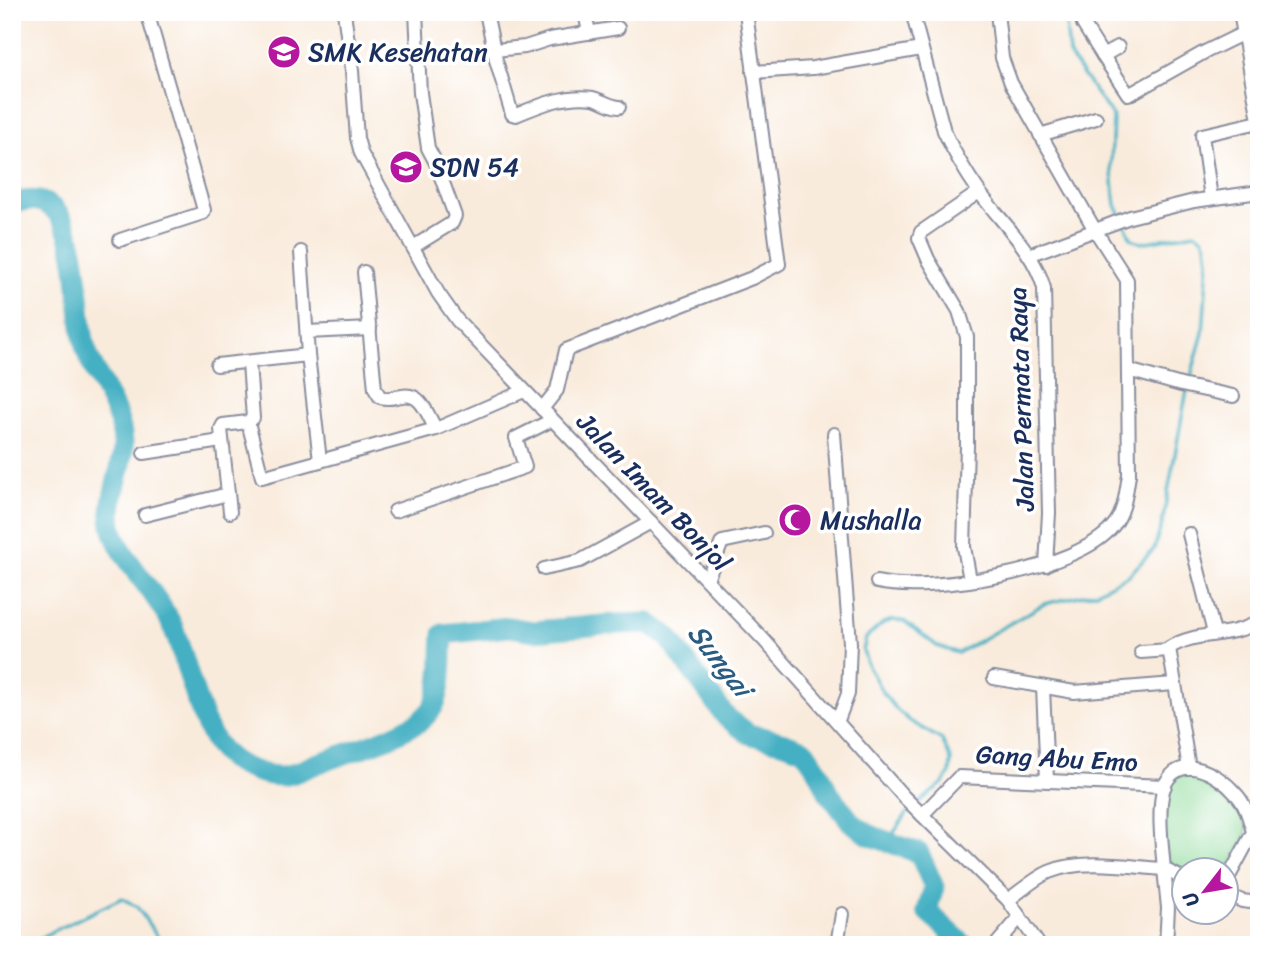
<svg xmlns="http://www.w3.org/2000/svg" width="1271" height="957" viewBox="0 0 1271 957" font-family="Sriracha,sans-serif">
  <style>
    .green { fill: #8bd998; stroke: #53847b; stroke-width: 2 }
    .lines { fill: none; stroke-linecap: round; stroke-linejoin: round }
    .stream { stroke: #45b0c3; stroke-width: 3.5 }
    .river { stroke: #45b0c3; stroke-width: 21 }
    .minor-casing { stroke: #8a8d9d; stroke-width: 16 }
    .major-casing { stroke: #8a8d9d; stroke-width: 18 }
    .minor { stroke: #fff; stroke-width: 12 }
    .major { stroke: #fff; stroke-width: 14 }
    .labels { text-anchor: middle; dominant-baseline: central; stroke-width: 7; stroke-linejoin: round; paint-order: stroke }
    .poi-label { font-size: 26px; fill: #1b2f5e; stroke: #fff; text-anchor: start }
    .street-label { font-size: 26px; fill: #1b2f5e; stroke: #fff }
    .water-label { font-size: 28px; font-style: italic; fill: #2a5c81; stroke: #fff }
  </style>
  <rect width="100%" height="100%" fill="#fff"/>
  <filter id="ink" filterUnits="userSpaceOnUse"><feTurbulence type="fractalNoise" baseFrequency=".0143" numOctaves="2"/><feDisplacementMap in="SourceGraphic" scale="14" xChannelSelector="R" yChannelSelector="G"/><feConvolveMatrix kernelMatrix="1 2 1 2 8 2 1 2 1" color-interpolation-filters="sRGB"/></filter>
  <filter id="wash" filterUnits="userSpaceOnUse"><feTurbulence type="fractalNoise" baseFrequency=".00686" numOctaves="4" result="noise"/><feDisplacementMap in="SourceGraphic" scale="28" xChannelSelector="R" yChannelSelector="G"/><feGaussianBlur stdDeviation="1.57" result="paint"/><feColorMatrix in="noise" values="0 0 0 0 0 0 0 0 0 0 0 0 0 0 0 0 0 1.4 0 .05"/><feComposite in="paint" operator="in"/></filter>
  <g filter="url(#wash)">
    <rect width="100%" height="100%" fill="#f9ebdc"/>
    <polygon class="green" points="1191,772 1215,780 1238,802 1247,827 1245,838 1226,875 1226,870 1184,870 1183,873 1167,864 1164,825 1171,781 1179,774"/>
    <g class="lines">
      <g class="stream">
        <polyline points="1065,12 1069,55 1113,117 1111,165 1116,205 1131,238 1141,243 1195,233 1202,237 1206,244 1208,261 1203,333 1189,383"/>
        <polyline points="888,841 908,812 943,783 950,773 951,760 942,740 910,721 896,709 883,693 868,666 863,651 866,638 883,623 893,620 904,621 937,646 958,653 1044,604 1096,592 1129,575 1154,549 1162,524 1187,390"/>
        <polyline points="31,945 45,935 122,898 137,907 163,945"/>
      </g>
      <path class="river" d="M12,204C89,177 73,308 86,349C96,381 121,408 123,442C125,473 102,503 115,536C129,569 157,593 172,625C188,661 199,731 227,756C238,767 265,776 281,776C292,776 306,768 316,764C350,752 387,741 419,722C424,718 430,712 433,707C444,687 441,656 443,634L509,627L534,631L614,624L649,623L668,637L726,717L749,734L785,743L804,750L819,772L828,792L851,822L869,835L919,853L934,887L927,911L964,945"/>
    </g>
  </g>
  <g filter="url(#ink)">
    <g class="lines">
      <defs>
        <g id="minor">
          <polyline points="344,12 352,71 357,138 361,153 438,293 457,320 763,639 904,797 1008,900 1039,945"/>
          <path d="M486,12L496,60L512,114L516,115C540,105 566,94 593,98C602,100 608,106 619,107"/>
          <polyline points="585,12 589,33"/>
          <path d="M912,12L944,131C954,153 966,173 980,193C1002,223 1034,251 1044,288L1049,513L1046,565"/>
          <polyline points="1082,12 1083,24 1103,56 1118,47"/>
          <polyline points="494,50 525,47 550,39 618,28"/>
          <polyline points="1103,56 1128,94 1132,93 1203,53 1244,33"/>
          <polyline points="753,72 813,68 921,49"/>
          <polyline points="1040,135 1096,118"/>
          <polyline points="1211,198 1202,135 1259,122"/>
          <polyline points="120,240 203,213 204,210 147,12"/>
          <polyline points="413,247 452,223 455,216 436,163 428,148 420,93 416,12"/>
          <polyline points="301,252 308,355 320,461"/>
          <polyline points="1029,255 1130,217 1194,201 1259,192"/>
          <path d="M364,272L375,389L380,397C388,400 394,397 402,396C422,392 427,415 436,429L524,391"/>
          <polyline points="307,332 370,329"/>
          <polyline points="217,365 308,355"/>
          <polyline points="1128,370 1181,385 1233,396"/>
          <polyline points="542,409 557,390 566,350 752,278 779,264 746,12"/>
          <polyline points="248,422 262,477 436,429"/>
          <polyline points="834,434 850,643 848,694 838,720"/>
          <polyline points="144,453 221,441"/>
          <polyline points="395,511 525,467 516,438 552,420"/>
          <polyline points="230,512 221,429 223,425 248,422 253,418 249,363"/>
          <polyline points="145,515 228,494"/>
          <polyline points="1189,534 1214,633"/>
          <polyline points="544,569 580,561 651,522"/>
          <polyline points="707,580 722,542 764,533"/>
          <polyline points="970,580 964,547 967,446 967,337 959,311 928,259 919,238 921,232 979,192"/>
          <path d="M877,582C931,594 1077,571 1113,526C1125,512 1126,492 1129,475L1127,280L1095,230L1011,83L1002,58L997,12"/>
          <polyline points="1141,652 1169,650"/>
          <polyline points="994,678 1074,692 1174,684"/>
          <polyline points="1043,687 1047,780"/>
          <path d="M1189,768L1169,648C1196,630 1233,639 1259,621"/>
          <polyline points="922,815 959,777 1165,786"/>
          <path d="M1184,879L1164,869C1162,846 1157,809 1164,787C1178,751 1218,773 1235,793C1246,804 1249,818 1253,832L1226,882"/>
          <polyline points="1226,894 1242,901 1259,903"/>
          <path d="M1008,900C1021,891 1035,878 1049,872C1082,858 1130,867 1164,869L1168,908L1166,945"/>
          <polyline points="837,945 842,914"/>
          <polyline points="996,945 1020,917"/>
        </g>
        <polyline id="major" points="1241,12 1259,115"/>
      </defs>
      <use href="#minor" class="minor-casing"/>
      <use href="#major" class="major-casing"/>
      <use href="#minor" class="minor"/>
      <use href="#major" class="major"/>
    </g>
  </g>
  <defs>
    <symbol id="school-disc" viewBox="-11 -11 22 22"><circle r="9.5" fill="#b5179e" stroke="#fff"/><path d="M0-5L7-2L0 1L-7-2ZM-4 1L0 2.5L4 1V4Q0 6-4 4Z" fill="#fff"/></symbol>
    <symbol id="mosque-disc" viewBox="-11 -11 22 22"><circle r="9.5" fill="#b5179e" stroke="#fff"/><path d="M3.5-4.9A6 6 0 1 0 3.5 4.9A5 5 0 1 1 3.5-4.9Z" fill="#fff"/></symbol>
  </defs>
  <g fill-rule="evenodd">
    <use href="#school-disc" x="265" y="33" width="38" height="38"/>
    <use href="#school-disc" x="387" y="148" width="38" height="38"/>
    <use href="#mosque-disc" x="776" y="501" width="38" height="38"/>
  </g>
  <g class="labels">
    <g class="poi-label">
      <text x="308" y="52">SMK Kesehatan</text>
      <text x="430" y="167">SDN 54</text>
      <text x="820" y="520">Mushalla</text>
    </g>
    <g class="street-label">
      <text transform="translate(1021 399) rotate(-92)">Jalan Permata Raya</text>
      <text transform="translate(654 492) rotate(46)">Jalan Imam Bonjol</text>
      <text transform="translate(1057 758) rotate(3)">Gang Abu Emo</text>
    </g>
    <g class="water-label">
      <text transform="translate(720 660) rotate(52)">Sungai</text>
    </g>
  </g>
  <rect width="1271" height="957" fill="none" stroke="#fff" stroke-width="42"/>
  <g transform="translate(1205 891) rotate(239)"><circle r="33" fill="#ffffff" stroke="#a4acbf" stroke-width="2"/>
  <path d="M0-5L12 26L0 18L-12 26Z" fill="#b5179e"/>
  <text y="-10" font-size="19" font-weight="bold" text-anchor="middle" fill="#1b2f5e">U</text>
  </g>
</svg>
